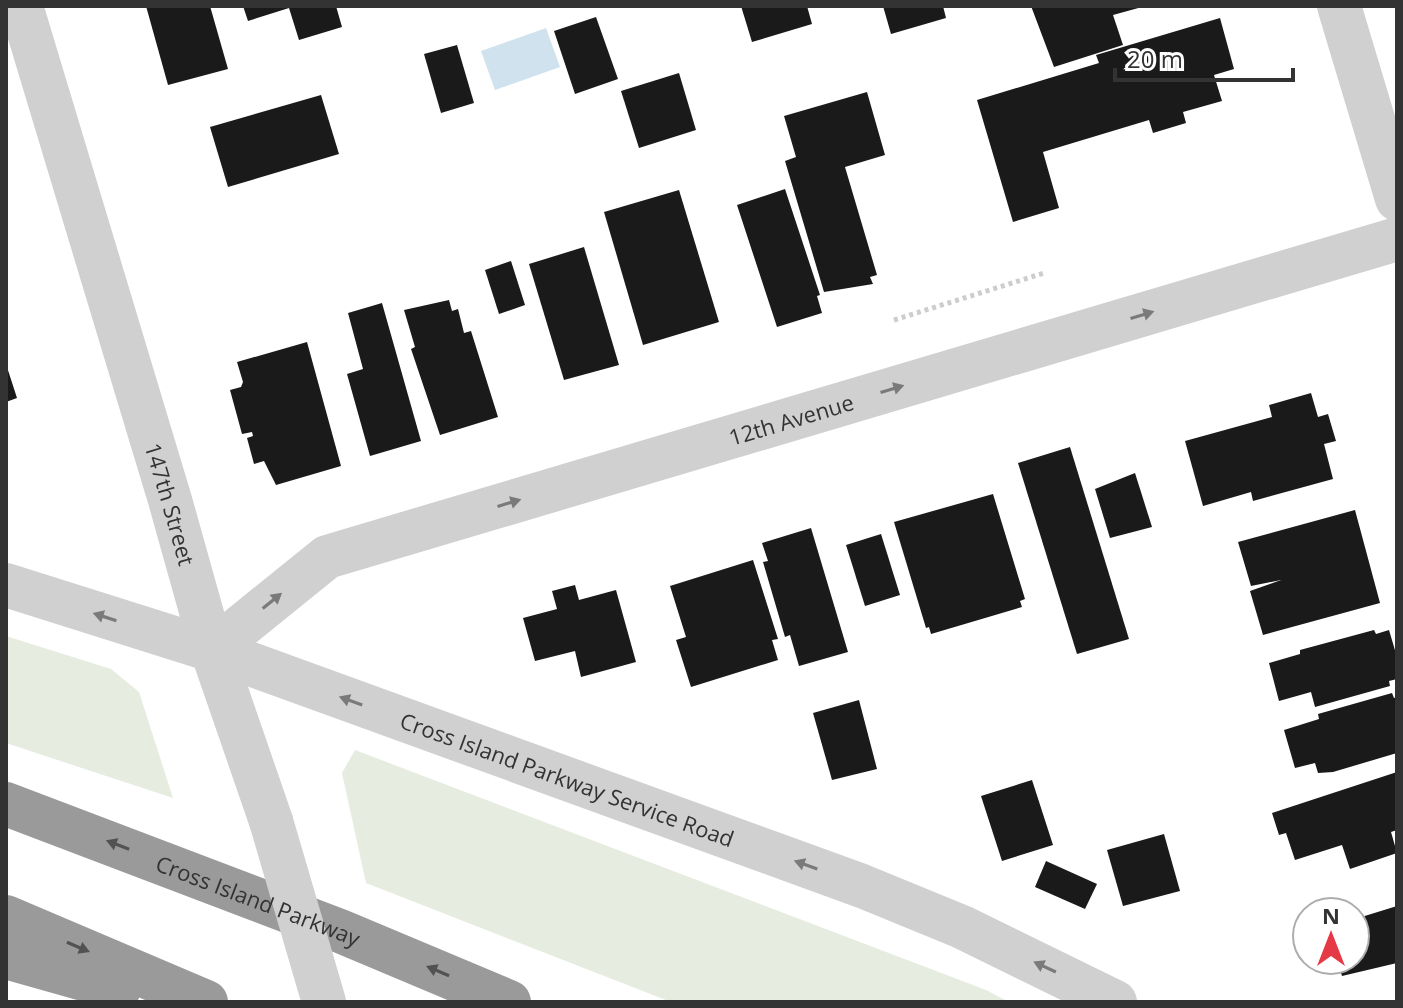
<svg xmlns="http://www.w3.org/2000/svg" width="1403" height="1008" viewBox="0 0 1403 1008" font-family="'Open Sans',sans-serif">
  <style>
    .green { fill: #e6ecdf }
    .water { fill: #cfe2ee }
    .building { fill: #1a1a1a }
    .lines { fill: none; stroke-linecap: round; stroke-linejoin: round }
    .path { stroke: #cdcdcd; stroke-width: 5; stroke-dasharray: 4 4; stroke-linecap: butt }
    .minor { stroke: #d0d0d0; stroke-width: 44 }
    .highway { stroke: #9a9a9a; stroke-width: 44 }
    .minor-bridge { stroke: #d0d0d0; stroke-width: 44 }
    .oneway { fill: #7a7a7a }
    .oneway2 { fill: #525252 }
    .labels { text-anchor: middle; dominant-baseline: central; stroke-width: 8; stroke-linejoin: round; paint-order: stroke }
    .street-label { font-size: 22px; fill: #333; stroke: #fff }
  </style>
  <rect width="100%" height="100%" fill="#fff"/>
  <g class="green">
    <polygon points="6,636 111,669 139,692 173,798 6,743"/>
    <polygon points="355,750 986,990 1009,1002 671,1002 366,883 342,773"/>
  </g>
  <polygon class="water" points="546,28 560,67 495,90 481,51"/>
  <g class="building">
    <polygon points="146,6 210,6 228,69 168,85"/>
    <polygon points="243,6 336,6 342,27 299,40 289,8 248,21"/>
    <polygon points="741,6 807,6 812,24 752,42"/>
    <polygon points="883,6 943,6 946,18 891,34"/>
    <polygon points="1031,6 1142,6 1142,7 1113,15 1123,45 1054,67"/>
    <polygon points="596,17 618,79 575,94 554,31"/>
    <polygon points="1220,18 1234,69 1214,75 1222,101 1183,112 1186,123 1153,133 1149,120 1043,152 1059,208 1013,222 977,100 1099,63 1096,55"/>
    <polygon points="457,45 474,103 441,113 424,54"/>
    <polygon points="679,73 696,130 639,148 621,91"/>
    <polygon points="867,92 885,155 845,167 877,275 870,277 873,284 824,292 785,161 796,157 784,116"/>
    <polygon points="321,95 339,154 228,187 210,127"/>
    <polygon points="785,189 820,295 817,296 822,313 777,327 737,205"/>
    <polygon points="679,190 719,322 643,345 604,212"/>
    <polygon points="584,247 619,365 564,380 529,264"/>
    <polygon points="511,261 525,305 499,314 485,270"/>
    <polygon points="449,300 452,311 458,309 464,333 471,331 498,417 440,435 411,349 415,347 404,310"/>
    <polygon points="382,303 421,441 370,456 347,374 363,369 348,313"/>
    <polygon points="307,342 341,466 276,485 264,461 254,464 247,438 253,436 252,432 242,434 230,390 241,387 243,382 237,362"/>
    <polygon points="6,364 17,398 6,402"/>
    <polygon points="1311,393 1318,417 1328,414 1336,441 1324,444 1333,479 1253,501 1251,492 1203,506 1185,441 1272,417 1269,405"/>
    <polygon points="1070,447 1129,639 1077,654 1018,463"/>
    <polygon points="1135,473 1152,527 1110,538 1095,489"/>
    <polygon points="993,494 1025,599 1020,601 1022,607 931,634 929,627 926,628 894,522"/>
    <polygon points="1355,510 1380,603 1263,635 1250,591 1281,580 1251,586 1238,542"/>
    <polygon points="811,528 848,652 799,666 790,635 785,637 763,562 768,561 762,543"/>
    <polygon points="881,534 900,595 865,606 846,545"/>
    <polygon points="753,560 778,639 772,640 778,660 691,687 676,640 686,637 670,586"/>
    <polygon points="575,585 579,600 616,590 636,662 581,677 575,651 535,661 523,618 557,609 552,591"/>
    <polygon points="1374,630 1376,634 1389,630 1397,657 1397,679 1389,681 1390,686 1315,707 1311,692 1279,701 1269,663 1300,654 1300,650"/>
    <polygon points="1392,693 1394,698 1397,697 1397,753 1333,772 1318,773 1315,763 1295,768 1284,730 1319,719 1318,714"/>
    <polygon points="859,700 877,769 832,780 813,713"/>
    <polygon points="1397,772 1397,830 1391,832 1397,853 1350,869 1342,845 1295,860 1286,833 1279,835 1272,813"/>
    <polygon points="1032,780 1053,845 1002,861 981,796"/>
    <polygon points="1164,834 1180,891 1123,906 1107,850"/>
    <polygon points="1046,861 1097,884 1085,909 1035,887"/>
    <polygon points="1397,906 1397,963 1342,976 1337,960 1355,960 1355,919"/>
    <polygon points="1307,934 1307,956 1306,956 1300,936"/>
  </g>
  <g class="lines">
    <polyline class="path" points="894,320 1044,273"/>
    <g class="minor">
      <path id="s1" d="M21,6L170,500L212,650L271,821"/>
      <polyline points="1339,6 1397,199"/>
      <path id="s2" d="M6,585L212,650L862,886L962,927L1115,1002"/>
      <path id="s3" d="M212,650L327,557L1397,239"/>
    </g>
    <g class="highway">
      <path id="s4" d="M6,804L340,931L509,1002"/>
      <polyline points="6,917 206,1002"/>
      <polyline points="6,957 119,989"/>
    </g>
    <polyline class="minor-bridge" points="271,821 324,1002"/>
  </g>
  <defs><path id="oneway-solid" d="M-6-.8H1V-3.2L6.5 0L1 3.2V.8H-6Z" transform="scale(2)"/></defs>
  <g class="oneway">
    <use href="#oneway-solid" transform="translate(1142 315) rotate(-17)"/>
    <use href="#oneway-solid" transform="translate(892 389) rotate(-17)"/>
    <use href="#oneway-solid" transform="translate(509 503) rotate(-17)"/>
    <use href="#oneway-solid" transform="translate(272 601) rotate(-39)"/>
    <use href="#oneway-solid" transform="translate(105 617) rotate(-162)"/>
    <use href="#oneway-solid" transform="translate(351 701) rotate(-160)"/>
    <use href="#oneway-solid" transform="translate(806 865) rotate(-160)"/>
    <use href="#oneway-solid" transform="translate(1045 967) rotate(-155)"/>
  </g>
  <g class="oneway2">
    <use href="#oneway-solid" transform="translate(118 845) rotate(-159)"/>
    <use href="#oneway-solid" transform="translate(78 947) rotate(23)"/>
    <use href="#oneway-solid" transform="translate(438 971) rotate(-157)"/>
  </g>
  <g class="labels">
    <g class="street-label">
      <text stroke="none"><textPath href="#s3" startOffset="632">12th Avenue</textPath></text>
      <text stroke="none"><textPath href="#s1" startOffset="520">147th Street</textPath></text>
      <text stroke="none"><textPath href="#s2" startOffset="594">Cross Island Parkway Service Road</textPath></text>
      <text stroke="none"><textPath href="#s4" startOffset="270">Cross Island Parkway</textPath></text>
    </g>
  </g>
  <rect width="1403" height="1008" fill="none" stroke="#333333" stroke-width="16"/>
  <g transform="translate(1331 936)"><circle r="38" fill="#ffffff" stroke="#adadad" stroke-width="2"/>
  <path d="M0-6L14 30L0 20L-14 30Z" fill="#e63946"/>
  <text y="-12" font-size="22" font-weight="bold" text-anchor="middle" fill="#333333">N</text>
  </g>
  <path d="M1115 68v12h178v-12" fill="none" stroke="#333333" stroke-width="4"/>
  <text x="1127" y="68" font-size="24" fill="#333333" stroke="#ffffff" stroke-width="6" paint-order="stroke">20 m</text>
</svg>
